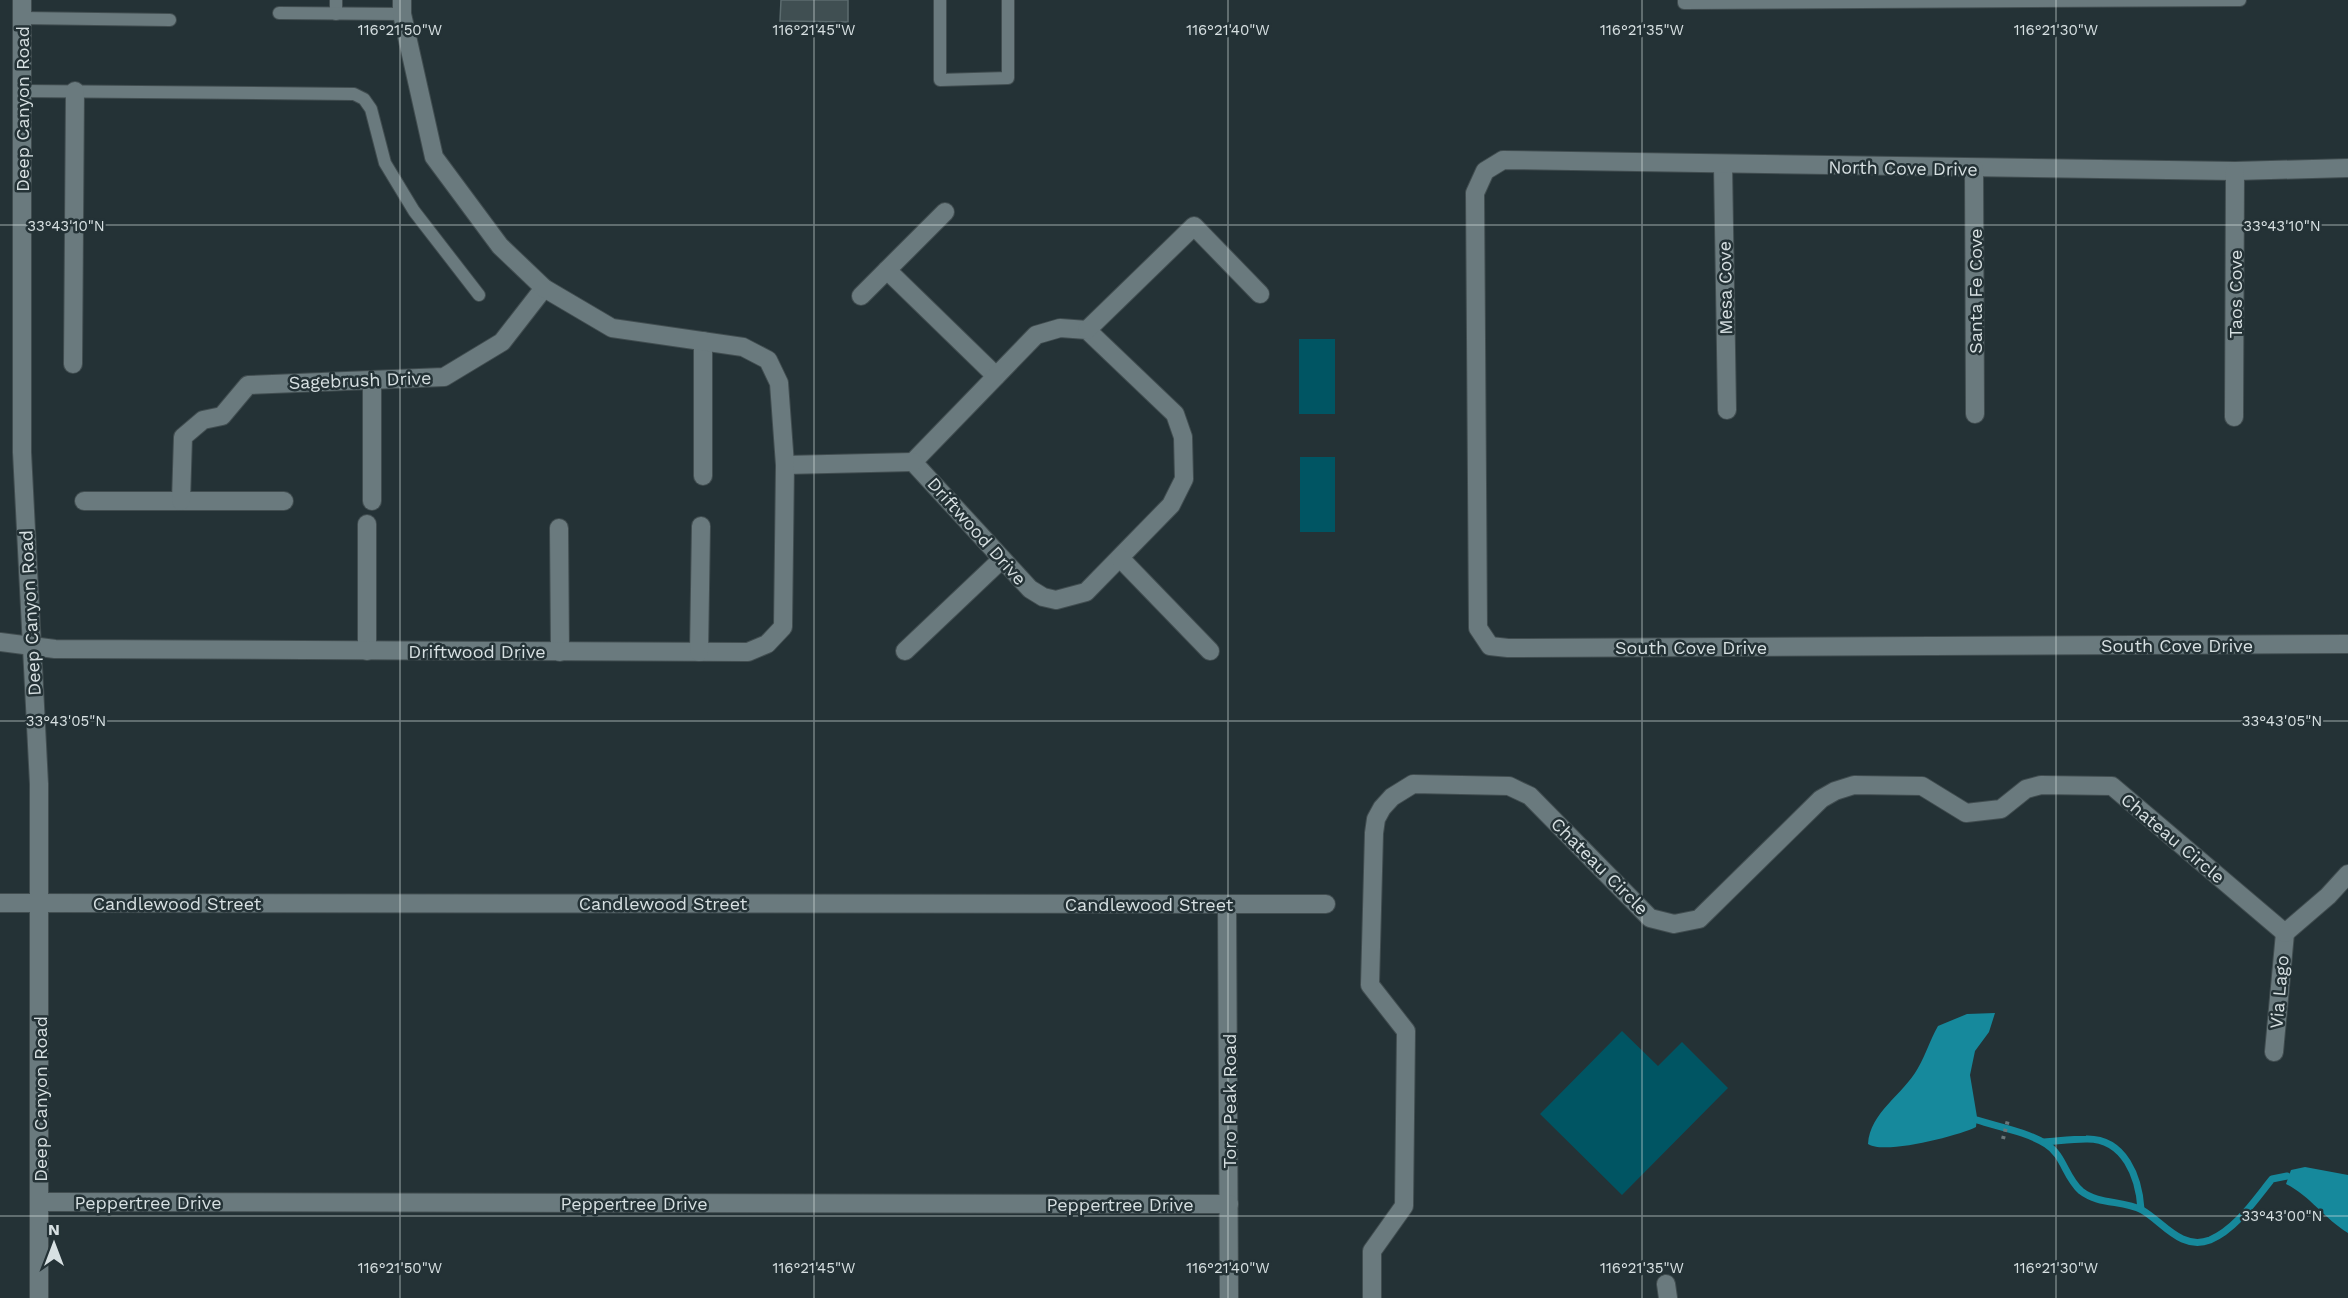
<svg xmlns="http://www.w3.org/2000/svg" width="2348" height="1298" viewBox="0 0 2348 1298" font-family="'Work Sans',sans-serif">
  <style>
    .green { fill: #005563 }
    .water { fill: #16899c }
    .lines { fill: none; stroke-linecap: round; stroke-linejoin: round }
    .stream { stroke: #16899c; stroke-width: 7 }
    .building { fill: #404f52; stroke: #5c6c6f; stroke-width: 1.5 }
    .lane-casing { stroke: #414d50; stroke-width: 14 }
    .street-casing { stroke: #414d50; stroke-width: 20 }
    .secondary-casing { stroke: #414d50; stroke-width: 20 }
    .path { stroke: #697679; stroke-width: 4; stroke-dasharray: 3 4.5; stroke-linecap: butt }
    .lane { stroke: #6a7a7e; stroke-width: 12 }
    .street { stroke: #6a7a7e; stroke-width: 18 }
    .secondary { stroke: #6a7a7e; stroke-width: 18 }
    .ticks { fill: none; stroke: #d7e0e2; stroke-width: 1.5; stroke-opacity: 0.45 }
    .labels { text-anchor: middle; dominant-baseline: central; stroke-width: 5; stroke-linejoin: round; paint-order: stroke }
    .street-label { font-size: 18px; fill: #d7e0e2; stroke: #243236 }
    .ticks-label { font-size: 15px; text-anchor: middle; fill: #d7e0e2; stroke: #243236; stroke-width: 5; stroke-linejoin: round; paint-order: stroke }
  </style>
  <rect width="100%" height="100%" fill="#243236"/>
  <g class="green">
    <rect x="1299" y="339" width="36" height="75"/>
    <rect x="1300" y="457" width="35" height="75"/>
    <polygon points="1622,1031 1658,1066 1682,1042 1728,1088 1622,1195 1540,1114"/>
  </g>
  <g class="water">
    <path d="M1995,1013L1989,1032L1975,1051L1970,1075L1977,1117L1976,1127C1958,1136 1884,1155 1868,1144C1870,1112 1903,1095 1918,1068C1926,1054 1930,1040 1938,1026L1967,1014Z"/>
    <path d="M2305,1167L2348,1175V1233C2325,1219 2310,1196 2286,1184L2291,1170Z"/>
  </g>
  <g class="lines">
    <g class="stream">
      <path d="M1977,1120C1999,1127 2027,1132 2046,1144C2064,1155 2065,1177 2081,1191C2099,1205 2123,1200 2142,1210C2163,1222 2181,1251 2210,1240C2236,1229 2255,1200 2272,1179L2287,1176"/>
      <path d="M2044,1142C2058,1141 2072,1139 2086,1139C2125,1138 2139,1178 2141,1209"/>
    </g>
  </g>
  <polygon class="building" points="781,0 848,0 848,22 780,21"/>
  <g class="lines">
    <defs>
      <g id="lane">
        <polyline points="336,0 336,14"/>
        <polyline points="940,0 940,80 1008,78 1008,0"/>
        <polyline points="1684,0 1684,3 2240,0"/>
        <polyline points="279,13 402,14"/>
        <polyline points="22,18 170,20"/>
        <polyline points="22,91 354,94 364,99 371,109 385,163 414,211 479,295"/>
      </g>
      <g id="street">
        <polyline points="1723,166 1727,410"/>
        <polyline points="2348,168 2235,171 1503,160 1485,171 1475,193 1478,628 1490,646 1508,648 2348,644"/>
        <polyline points="1974,169 1975,414"/>
        <polyline points="887,270 996,376"/>
        <polyline points="861,296 945,212"/>
        <polygon points="1060,328 1087,330 1175,414 1183,437 1184,479 1171,505 1086,592 1056,600 1043,597 1030,589 913,462 1036,335"/>
        <polyline points="1087,330 1194,226 1260,294"/>
        <polyline points="73,364 75,91"/>
        <polyline points="372,380 372,501"/>
        <polyline points="2234,417 2235,171"/>
        <polyline points="785,465 913,462"/>
        <polyline points="703,476 703,341"/>
        <polyline points="84,501 284,501"/>
        <polyline points="181,501 183,437 203,420 222,416 248,385 444,377 502,342 544,288"/>
        <polyline points="367,524 367,651"/>
        <polyline points="559,528 560,652"/>
        <polyline points="1120,558 1210,651"/>
        <polyline points="0,642 55,649 748,652 767,644 783,627 785,465 779,383 768,360 743,347 612,328 544,288 500,246 434,157 402,14 402,0"/>
        <polyline points="905,651 1002,559"/>
        <polyline points="699,652 701,526"/>
        <polyline points="0,903 1326,904"/>
        <polyline points="1227,904 1229,1298"/>
        <polyline points="2274,1052 2285,933"/>
        <polyline points="39,1202 1229,1204"/>
        <polyline points="1666,1284 1668,1298"/>
        <polyline points="1372,1298 1372,1251 1404,1206 1406,1031 1370,985 1374,833 1376,819 1382,808 1392,797 1413,784 1509,786 1530,796 1650,918 1674,924 1699,919 1821,799 1835,791 1854,785 1922,786 1966,813 2001,809 2026,789 2041,785 2112,786 2285,933 2328,896 2348,874"/>
      </g>
      <polyline id="secondary" points="22,0 22,452 39,784 39,1298"/>
    </defs>
    <use href="#lane" class="lane-casing"/>
    <use href="#street" class="street-casing"/>
    <use href="#secondary" class="secondary-casing"/>
    <polyline class="path" points="2003,1139 2008,1120"/>
    <use href="#lane" class="lane"/>
    <use href="#street" class="street"/>
    <use href="#secondary" class="secondary"/>
  </g>
  <path class="ticks" d="M400,0V1298M814,0V1298M1228,0V1298M1642,0V1298M2056,0V1298M0,225H2348M0,721H2348M0,1216H2348"/>
  <g class="labels">
    <g class="street-label">
      <text transform="translate(22 109) rotate(-90)">Deep Canyon Road</text>
      <text transform="translate(1903 168) rotate(1)">North Cove Drive</text>
      <text transform="translate(1725 288) rotate(-91)">Mesa Cove</text>
      <text transform="translate(1975 291) rotate(-90)">Santa Fe Cove</text>
      <text transform="translate(2235 294) rotate(-90)">Taos Cove</text>
      <text transform="translate(360 380) rotate(-2)">Sagebrush Drive</text>
      <text transform="translate(977 531) rotate(48)">Driftwood Drive</text>
      <text transform="translate(30 613) rotate(-93)">Deep Canyon Road</text>
      <text x="2177" y="645">South Cove Drive</text>
      <text x="1691" y="647">South Cove Drive</text>
      <text x="477" y="651">Driftwood Drive</text>
      <text transform="translate(2173 838) rotate(40)">Chateau Circle</text>
      <text transform="translate(1600 866) rotate(45)">Chateau Circle</text>
      <text x="177" y="903">Candlewood Street</text>
      <text x="663" y="903">Candlewood Street</text>
      <text x="1149" y="904">Candlewood Street</text>
      <text transform="translate(2279 992) rotate(-85)">Via Lago</text>
      <text transform="translate(40 1099) rotate(-90)">Deep Canyon Road</text>
      <text transform="translate(1229 1101) rotate(-90)">Toro Peak Road</text>
      <text x="148" y="1202">Peppertree Drive</text>
      <text x="634" y="1203">Peppertree Drive</text>
      <text x="1120" y="1204">Peppertree Drive</text>
    </g>
  </g>
  <g class="ticks-label">
    <text x="400" y="35">116°21'50"W</text>
    <text x="814" y="35">116°21'45"W</text>
    <text x="1228" y="35">116°21'40"W</text>
    <text x="1642" y="35">116°21'35"W</text>
    <text x="2056" y="35">116°21'30"W</text>
    <text x="66" y="231">33°43'10"N</text>
    <text x="2282" y="231">33°43'10"N</text>
    <text x="66" y="726">33°43'05"N</text>
    <text x="2282" y="726">33°43'05"N</text>
    <text x="2282" y="1221">33°43'00"N</text>
    <text x="400" y="1273">116°21'50"W</text>
    <text x="814" y="1273">116°21'45"W</text>
    <text x="1228" y="1273">116°21'40"W</text>
    <text x="1642" y="1273">116°21'35"W</text>
    <text x="2056" y="1273">116°21'30"W</text>
  </g>
  <g transform="translate(54 1244)" stroke="#243236" stroke-width="4.5" paint-order="stroke">
  <path d="M0-4.5L10 22L0 15L-10 22Z" fill="#d7e0e2"/>
  <text y="-9" font-size="16" font-weight="bold" text-anchor="middle" fill="#d7e0e2">N</text>
  </g>
</svg>
